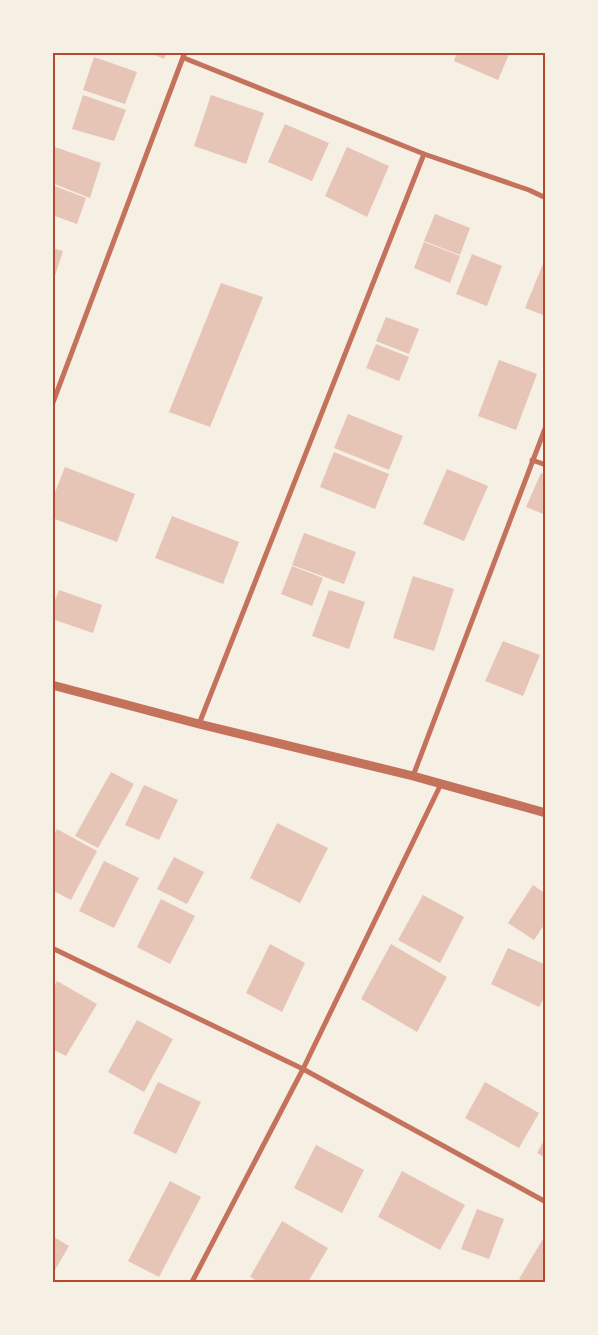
<svg xmlns="http://www.w3.org/2000/svg" width="598" height="1335" viewBox="0 0 598 1335" font-family="Inter,sans-serif">
  <style>
    .building { fill: #e6c5b7 }
    .lines { fill: none; stroke-linecap: round; stroke-linejoin: round }
    .minor { stroke: #c5725c; stroke-width: 5 }
    .tertiary { stroke: #c5725c; stroke-width: 9 }
    .neatline { fill: none; stroke: #b5482f; stroke-width: 2 }
  </style>
  <rect width="100%" height="100%" fill="#f6efe4"/>
  <g class="building">
    <polygon points="148,52 167,52 164,59"/>
    <polygon points="457,52 510,52 498,80 454,61"/>
    <polygon points="94,57 137,72 125,104 83,90"/>
    <polygon points="83,95 126,110 114,141 72,129"/>
    <polygon points="211,95 264,113 246,164 194,146"/>
    <polygon points="285,124 329,143 312,181 268,162"/>
    <polygon points="55,147 101,163 90,198 52,183 52,153"/>
    <polygon points="347,147 389,166 367,217 325,196"/>
    <polygon points="52,185 86,198 77,224 52,215"/>
    <polygon points="435,214 470,228 460,255 424,241"/>
    <polygon points="424,242 460,256 450,283 414,268"/>
    <polygon points="52,248 63,251 53,282 52,282"/>
    <polygon points="472,254 502,266 487,306 456,294"/>
    <polygon points="545,259 546,259 546,316 525,308"/>
    <polygon points="221,283 263,297 210,427 169,412"/>
    <polygon points="386,317 419,329 409,354 376,341"/>
    <polygon points="376,344 409,357 399,381 366,368"/>
    <polygon points="499,360 537,374 516,430 478,416"/>
    <polygon points="348,414 403,436 389,470 334,448"/>
    <polygon points="334,452 389,474 375,509 320,487"/>
    <polygon points="65,467 135,494 117,542 52,518 52,500"/>
    <polygon points="447,469 488,486 464,541 423,524"/>
    <polygon points="541,473 546,475 546,515 526,507"/>
    <polygon points="172,516 239,542 223,584 155,558"/>
    <polygon points="304,533 356,552 344,584 292,565"/>
    <polygon points="292,566 323,578 312,606 281,594"/>
    <polygon points="413,576 454,589 434,651 393,638"/>
    <polygon points="59,590 102,605 93,633 52,619 52,608"/>
    <polygon points="329,590 365,602 349,649 312,636"/>
    <polygon points="503,641 540,655 523,696 485,681"/>
    <polygon points="111,772 134,784 98,848 75,836"/>
    <polygon points="144,785 178,800 159,840 125,825"/>
    <polygon points="277,823 328,848 300,903 250,878"/>
    <polygon points="57,829 97,851 71,900 52,890 52,838"/>
    <polygon points="174,857 204,872 187,904 157,889"/>
    <polygon points="104,861 139,878 114,928 79,911"/>
    <polygon points="533,885 546,894 546,922 534,940 508,923"/>
    <polygon points="423,895 464,917 440,963 398,940"/>
    <polygon points="161,899 195,916 170,964 137,947"/>
    <polygon points="270,944 305,963 282,1012 246,993"/>
    <polygon points="391,944 447,977 417,1032 361,999"/>
    <polygon points="508,948 546,965 546,994 539,1007 491,984"/>
    <polygon points="57,981 97,1004 66,1056 52,1049 52,990"/>
    <polygon points="137,1020 173,1039 144,1092 108,1072"/>
    <polygon points="158,1082 201,1102 176,1154 133,1133"/>
    <polygon points="485,1082 539,1113 519,1148 465,1118"/>
    <polygon points="546,1137 546,1158 537,1153"/>
    <polygon points="316,1145 364,1170 342,1213 294,1188"/>
    <polygon points="402,1171 465,1205 440,1250 378,1217"/>
    <polygon points="170,1181 201,1197 159,1277 128,1261"/>
    <polygon points="477,1209 504,1219 489,1259 461,1249"/>
    <polygon points="282,1221 328,1248 308,1282 259,1282 250,1277"/>
    <polygon points="546,1234 546,1282 526,1282 519,1279"/>
    <polygon points="52,1236 69,1246 52,1275"/>
  </g>
  <g class="lines">
    <g class="minor">
      <polyline points="184,58 424,154 529,190 546,198"/>
      <polyline points="52,405 185,52"/>
      <polyline points="532,460 546,465"/>
      <polyline points="199,724 424,154"/>
      <polyline points="413,776 546,426"/>
      <polyline points="52,948 303,1069 546,1202"/>
      <polyline points="192,1282 303,1069 441,784"/>
    </g>
    <polyline class="tertiary" points="52,685 199,724 413,776 546,813"/>
  </g>
  <rect width="598" height="1335" fill="none" stroke="#f6efe4" stroke-width="108"/>
  <rect x="54" y="54" width="490" height="1227" class="neatline"/>
</svg>
